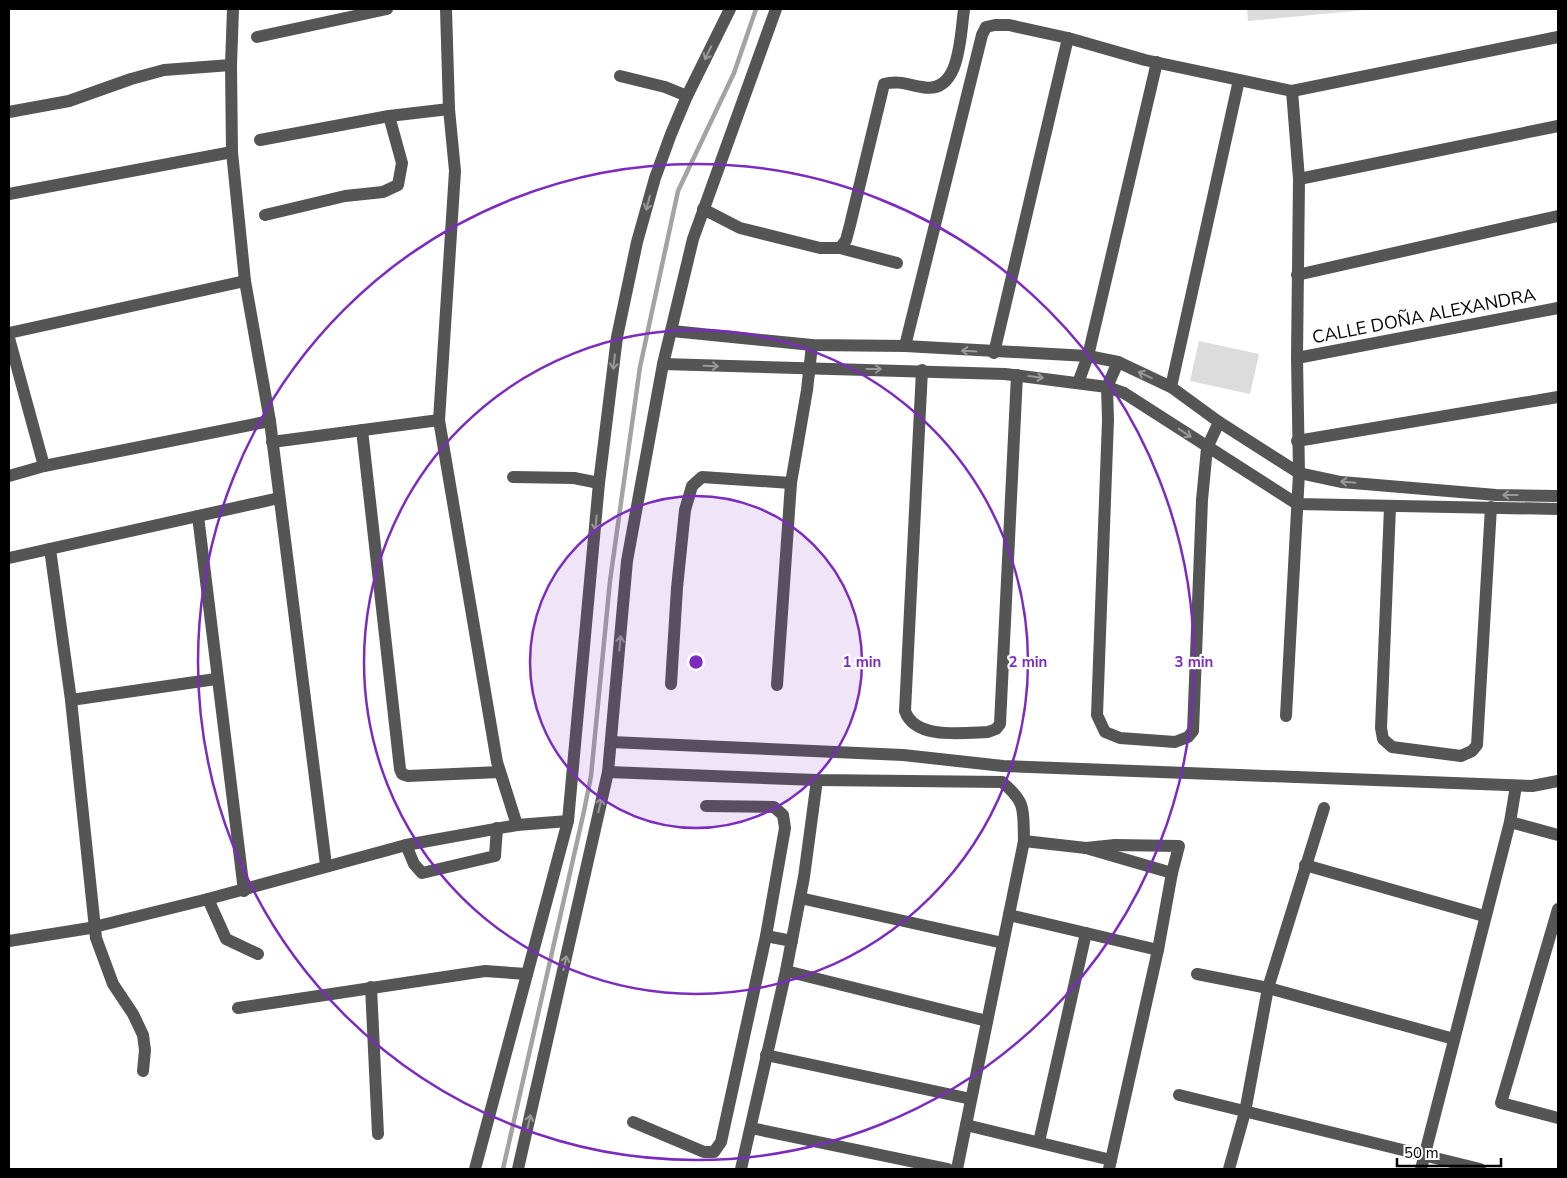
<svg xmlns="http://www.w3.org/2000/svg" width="1567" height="1178" viewBox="0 0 1567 1178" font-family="'Nunito Sans',sans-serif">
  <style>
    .green { fill: #dcdcdc }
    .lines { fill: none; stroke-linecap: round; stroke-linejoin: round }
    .stream { stroke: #a3a3a3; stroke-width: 4.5 }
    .minor { stroke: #555; stroke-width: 12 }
    .oneway { stroke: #999 }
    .ring { fill: none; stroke: #7b2cbf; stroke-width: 2.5 }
    .labels { text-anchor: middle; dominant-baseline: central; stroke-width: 4.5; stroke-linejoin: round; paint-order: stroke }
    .street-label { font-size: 18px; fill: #000; stroke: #fff }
    .centre { fill: #7b2cbf; stroke: #fff; stroke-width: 2.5 }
    .ring-label { font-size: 15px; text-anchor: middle; font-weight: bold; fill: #7b2cbf; stroke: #fff; stroke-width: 4.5; stroke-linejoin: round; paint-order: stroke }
  </style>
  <rect width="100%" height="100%" fill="#fff"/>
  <g class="green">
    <polygon points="1247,9 1375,9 1248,21"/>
    <polygon points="1199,341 1259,354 1250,394 1190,381"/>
  </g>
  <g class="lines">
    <polyline class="stream" points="503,1169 584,811 591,776 610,581 640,367 678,191 734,73 756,9"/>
    <g class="minor">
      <polyline points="233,9 231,65 232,152 245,281 270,421 326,865"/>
      <polyline points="446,9 449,109 455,171 439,420 497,762 517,825"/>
      <polyline points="257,37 387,9"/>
      <polyline points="620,76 665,87 687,96"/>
      <polyline points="9,112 69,101 131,79 164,70 231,65"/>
      <polyline points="260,140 389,116 449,109"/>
      <polyline points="1299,179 1558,126"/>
      <polyline points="9,194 232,152"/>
      <path d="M703,209L740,228L820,248H840L846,240L850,225L884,84C898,80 909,85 922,87C961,95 960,35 964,10"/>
      <polyline points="265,215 345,196 383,192 398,185 402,163 389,116"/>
      <polyline points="840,248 897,263"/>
      <polyline points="1297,275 1558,216"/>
      <polyline points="672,331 812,345 905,346 1088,356 1118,362 1171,387 1219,422 1299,473 1341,482 1496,495 1558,496"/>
      <polyline points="9,333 245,281"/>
      <polyline points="9,338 44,466"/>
      <polyline points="905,346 982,35 986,27 995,25 1009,25 1068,38 1145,60 1292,91 1558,37"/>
      <polyline points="994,353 1068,38"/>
      <polyline points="1297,358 1558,308"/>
      <polyline points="1118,362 1107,387 1108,420 1097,715 1105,732 1120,738 1175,742 1188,737 1193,731 1202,500 1207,448 1219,422"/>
      <polyline points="663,364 1005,374 1107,387 1124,393 1297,504 1558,509"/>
      <path d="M922,370L905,711C915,740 963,733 988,732L996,729L1000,724L1017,375"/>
      <polyline points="1078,383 1088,356 1157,62"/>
      <polyline points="1171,387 1239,80"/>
      <polyline points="362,430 400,769 402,774 408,776 500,772"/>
      <polyline points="1297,441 1558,397"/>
      <polyline points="272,442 439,420"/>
      <polyline points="9,476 44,466 270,421"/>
      <polyline points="513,477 574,478 599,483"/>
      <polyline points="1390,507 1381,728 1383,739 1392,747 1461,756 1472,751 1477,745 1491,507"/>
      <polyline points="198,516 244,891"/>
      <polyline points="50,549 71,700 96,938 113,984 133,1014 143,1035 145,1050 143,1071"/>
      <polyline points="9,558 279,498"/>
      <polyline points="671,684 677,588 685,510 692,486 702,477 791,483"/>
      <polyline points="777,685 791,483 807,390 812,345"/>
      <polyline points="71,700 216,679"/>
      <polyline points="1286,716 1299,473 1297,358 1299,179 1292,91"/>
      <polyline points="611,742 903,755 1003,766 1532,786 1558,781"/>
      <path d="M608,772L817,780L1002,782C1027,803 1023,810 1024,841L957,1169"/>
      <polyline points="1510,822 1558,835"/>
      <polyline points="1024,841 1086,848 1172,873"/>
      <polyline points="406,845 414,864 422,873 495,856 497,828"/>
      <polyline points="1086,848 1115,845 1179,846 1172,873 1158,950 1109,1169"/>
      <polyline points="1305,865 1484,916"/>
      <polyline points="800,898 1003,943"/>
      <polyline points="208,899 226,939 258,954"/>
      <polyline points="1558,909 1501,1103 1558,1118"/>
      <polyline points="1009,915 1158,950"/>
      <polyline points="766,936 792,941"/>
      <polyline points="9,941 90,928 208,899 406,845 517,825 568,821"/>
      <polyline points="786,971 987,1021"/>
      <polyline points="1197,974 1268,988 1454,1039"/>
      <polyline points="371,987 378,1134"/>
      <polyline points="238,1008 485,971 527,974"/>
      <polyline points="766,1055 971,1099"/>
      <polyline points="1179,1095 1480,1169"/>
      <polyline points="633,1122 704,1152 714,1152 721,1142 766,936 785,828 783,815 774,807 706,806"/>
      <polyline points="966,1125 1111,1160"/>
      <polyline points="751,1128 948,1169"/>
      <polyline points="1039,1142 1086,933"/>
      <polyline points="475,1169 568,821 599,483 617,337 637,242 655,178 671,134 687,96 730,9"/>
      <polyline points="518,1169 608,772 627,561 663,364 693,239 776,9"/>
      <polyline points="741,1169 786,971 804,877 817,780"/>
      <polyline points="1229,1169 1245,1112 1268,988 1324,808"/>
      <polyline points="1421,1169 1510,822 1516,786"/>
    </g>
  </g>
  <defs><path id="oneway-shaft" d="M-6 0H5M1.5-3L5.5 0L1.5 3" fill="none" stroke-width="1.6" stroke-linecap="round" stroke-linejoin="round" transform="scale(1.25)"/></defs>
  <g class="oneway">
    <use href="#oneway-shaft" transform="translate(708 53) rotate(116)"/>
    <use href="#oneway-shaft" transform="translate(648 203) rotate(105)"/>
    <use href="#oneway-shaft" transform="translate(969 351) rotate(-177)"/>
    <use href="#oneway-shaft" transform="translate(614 362) rotate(97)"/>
    <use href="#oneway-shaft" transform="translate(711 366) rotate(2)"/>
    <use href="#oneway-shaft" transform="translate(874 369)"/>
    <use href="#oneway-shaft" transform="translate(1145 375) rotate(-155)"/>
    <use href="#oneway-shaft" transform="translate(1036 377) rotate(7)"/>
    <use href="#oneway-shaft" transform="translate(1185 433) rotate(34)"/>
    <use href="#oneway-shaft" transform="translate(1348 482) rotate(-175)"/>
    <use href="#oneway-shaft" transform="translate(1510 495) rotate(-180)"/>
    <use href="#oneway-shaft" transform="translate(596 523) rotate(95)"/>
    <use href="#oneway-shaft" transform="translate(620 643) rotate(-85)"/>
    <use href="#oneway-shaft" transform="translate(600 805) rotate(-77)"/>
    <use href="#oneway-shaft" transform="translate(565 963) rotate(-77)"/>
    <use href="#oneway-shaft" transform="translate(529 1122) rotate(-77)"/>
  </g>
  <circle cx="696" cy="662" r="166" fill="#7b2cbf" fill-opacity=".12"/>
  <g class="ring">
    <circle cx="696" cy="662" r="166"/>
    <circle cx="696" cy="662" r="332"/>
    <circle cx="696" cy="662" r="498"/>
  </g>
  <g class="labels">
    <g class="street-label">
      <text transform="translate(1424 316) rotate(-11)">CALLE DOÑA ALEXANDRA</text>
    </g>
  </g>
  <circle cx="696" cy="662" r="8" class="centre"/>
  <g class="ring-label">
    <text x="862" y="667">1 min</text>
    <text x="1028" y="667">2 min</text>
    <text x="1194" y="667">3 min</text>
  </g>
  <rect width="1567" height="1178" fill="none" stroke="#000000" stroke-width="20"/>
  <path d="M1397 1158v8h104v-8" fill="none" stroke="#000000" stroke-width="2.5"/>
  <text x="1404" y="1158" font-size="15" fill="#000000" stroke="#ffffff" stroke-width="4" paint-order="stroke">50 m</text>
</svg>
